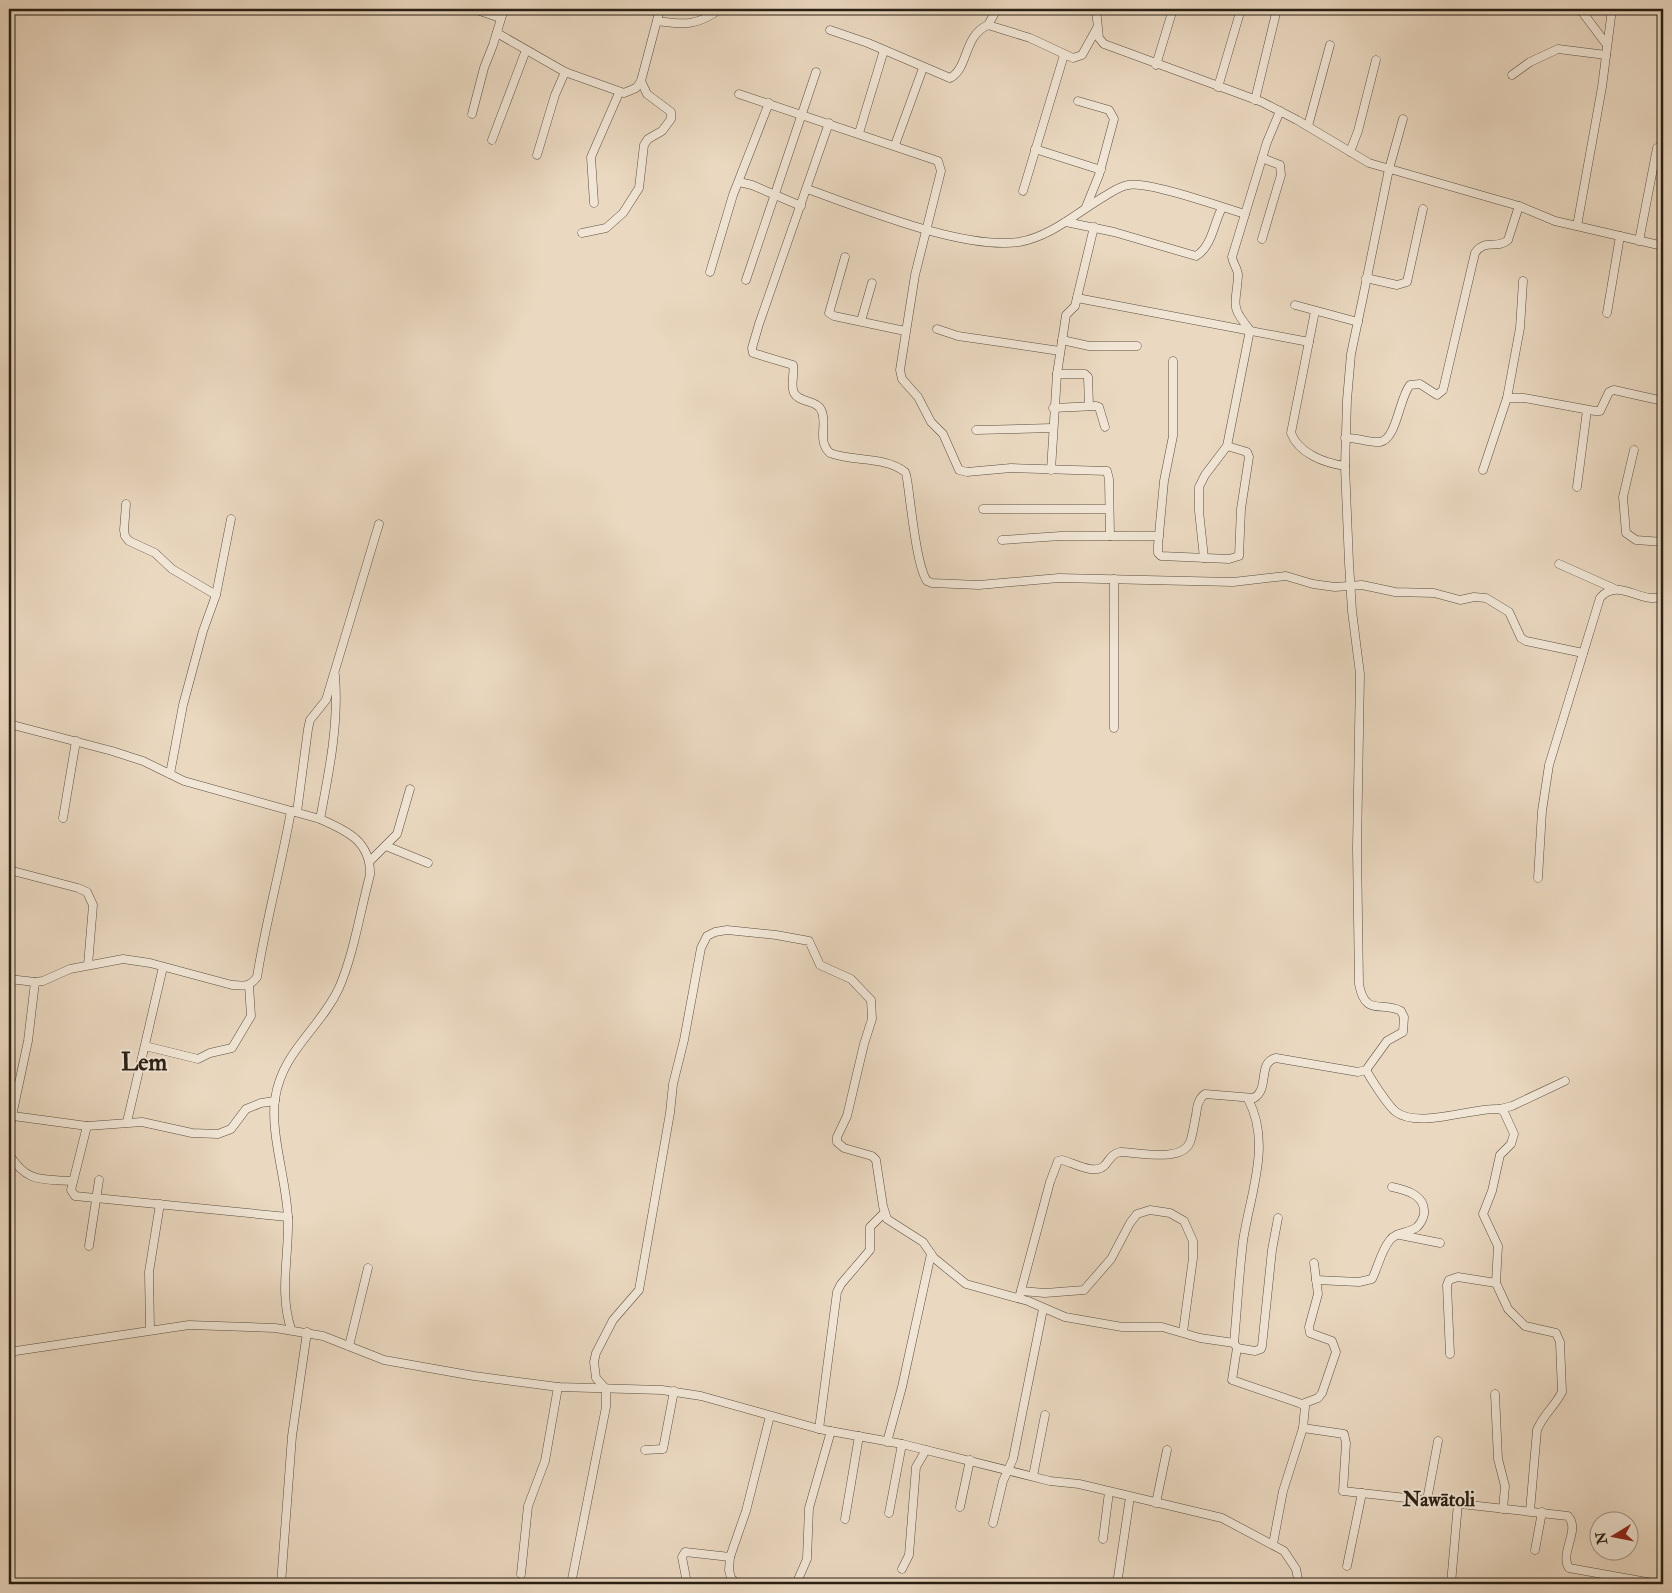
<svg xmlns="http://www.w3.org/2000/svg" width="1672" height="1593" viewBox="0 0 1672 1593" font-family="'IM FELL Double Pica',serif">
  <style>
    .lines { fill: none; stroke-linecap: round; stroke-linejoin: round }
    .street-casing { stroke: #5a4e3f; stroke-width: 9 }
    .street { stroke: #f1e6d6; stroke-width: 8 }
    .labels { text-anchor: middle; dominant-baseline: central; stroke-width: 4; stroke-linejoin: round; paint-order: stroke }
    .neighbourhood-label { font-size: 20px; font-weight: bold; fill: #2a2014; stroke: #f1e6d6 }
    .district-label { font-size: 24px; font-weight: bold; fill: #2a2014; stroke: #f1e6d6 }
  </style>
  <rect width="100%" height="100%" fill="#ead8c0"/>
  <filter id="stains"><feTurbulence type="fractalNoise" baseFrequency=".004" numOctaves="4"/><feColorMatrix values="0 0 0 0 .2 0 0 0 0 .09 0 0 0 0 .02 0 0 0 .5 -.17"/></filter>
  <radialGradient id="worn" r=".72"><stop offset=".6" stop-color="#630" stop-opacity="0"/><stop offset="1" stop-color="#630" stop-opacity=".3"/></radialGradient>
  <g class="lines">
    <defs>
      <g id="street">
        <polyline points="474,9 500,18"/>
        <polyline points="1096,9 1099,38 1104,44 1262,102 1297,120 1369,163 1519,206 1555,221 1663,246"/>
        <polyline points="1580,9 1607,45"/>
        <path d="M657,21C685,25 697,26 720,9"/>
        <polyline points="988,25 997,9"/>
        <path d="M830,30L868,43L950,78C969,68 963,36 988,25L1030,38L1073,58L1082,55L1097,28"/>
        <polyline points="497,33 565,72 624,93 636,88 641,81 660,9"/>
        <polyline points="1156,65 1173,9"/>
        <polyline points="1512,75 1530,62 1558,49 1606,55"/>
        <polyline points="1218,87 1241,9"/>
        <polyline points="739,94 938,161 941,171 915,275 900,370 902,379 918,397 931,422 943,434 959,470 967,472 1011,468 1107,471 1109,479 1110,536"/>
        <polyline points="1255,100 1277,9"/>
        <polyline points="1078,101 1109,110 1114,119 1099,175 1086,207"/>
        <polyline points="472,114 484,68 493,45 504,9"/>
        <path d="M829,123L759,324L752,348L753,353L793,365C795,374 790,384 794,393C800,404 818,399 822,412C827,426 817,441 830,453C853,462 885,456 905,472C909,476 914,562 927,581L932,583L979,585L1059,578L1233,582L1286,576L1313,584L1335,587L1362,585L1395,592L1434,593L1460,600L1474,597L1486,598L1509,612L1521,638L1526,641L1583,653"/>
        <polyline points="1308,126 1330,45"/>
        <polyline points="859,133 884,50"/>
        <polyline points="492,140 526,50"/>
        <polyline points="895,145 923,68"/>
        <polyline points="1035,149 1101,170"/>
        <polyline points="1350,152 1358,131 1376,60"/>
        <polyline points="537,155 555,95 565,72"/>
        <polyline points="739,182 752,185 801,206"/>
        <path d="M807,189C862,208 962,250 1019,242C1052,236 1076,213 1105,196C1112,192 1120,186 1128,185C1148,181 1221,207 1245,214"/>
        <polyline points="1023,191 1064,55"/>
        <polyline points="594,203 591,157 619,93"/>
        <path d="M1066,222L1114,232L1196,256C1212,247 1214,222 1222,208"/>
        <polyline points="1577,226 1602,87 1612,9"/>
        <polyline points="582,233 606,228 623,213 639,188 644,145 648,139 662,131 671,119 671,112 647,94 641,81"/>
        <polyline points="1262,239 1281,175 1280,165 1262,158"/>
        <polyline points="1639,241 1657,148"/>
        <polyline points="845,257 829,313 834,316 905,331"/>
        <polyline points="710,272 733,195 769,103"/>
        <polyline points="1366,278 1397,285 1407,282 1423,209"/>
        <polyline points="746,280 816,72"/>
        <polyline points="1077,298 1309,342"/>
        <polyline points="1295,305 1358,322"/>
        <path d="M1315,311L1291,433C1299,454 1325,463 1345,466"/>
        <polyline points="1607,313 1620,236"/>
        <polyline points="861,321 872,283"/>
        <polyline points="937,329 958,336 1060,351"/>
        <polyline points="1062,340 1089,346 1137,346"/>
        <polyline points="1173,361 1173,436 1164,481 1158,545 1158,553 1161,556 1229,559 1239,556 1241,509 1249,457 1247,452 1227,446"/>
        <polyline points="1057,374 1085,374 1088,377 1089,406"/>
        <polyline points="1507,398 1520,328 1523,281"/>
        <polyline points="1053,408 1096,406 1099,407 1105,427"/>
        <polyline points="976,430 1052,428"/>
        <path d="M1345,438C1357,437 1369,443 1380,442C1397,439 1399,398 1410,385L1420,384L1437,395L1443,390L1475,253C1485,238 1497,250 1508,240L1519,206"/>
        <polyline points="1634,450 1623,497 1626,533 1636,540 1663,542"/>
        <polyline points="1051,470 1057,374 1066,315 1075,306 1094,227"/>
        <polyline points="1483,470 1507,398 1524,398 1595,411 1600,411 1609,392 1614,390 1663,401"/>
        <polyline points="1577,487 1587,410"/>
        <polyline points="126,504 124,530 125,536 129,541 155,553 172,569 216,595"/>
        <polyline points="983,509 1109,509"/>
        <polyline points="1002,540 1061,536 1159,536"/>
        <path d="M1204,558L1199,511V487L1205,475L1227,446L1250,330C1228,304 1237,304 1238,275C1238,269 1233,264 1232,257L1267,142L1280,111"/>
        <polyline points="1559,564 1615,589"/>
        <path d="M9,724L112,751L143,761L184,781L320,819C348,831 371,842 370,875C360,912 354,953 339,988C320,1029 282,1051 275,1099C270,1134 287,1182 288,1219C289,1257 279,1292 291,1329"/>
        <polyline points="1114,728 1114,579"/>
        <polyline points="170,774 183,705 203,631 216,595 231,519"/>
        <polyline points="297,812 308,729 310,720 326,700 379,524"/>
        <polyline points="63,818 76,741"/>
        <path d="M320,819C329,772 339,724 335,675"/>
        <polyline points="386,846 428,863"/>
        <polyline points="370,861 397,834 410,789"/>
        <polyline points="9,870 78,888 87,892 93,905 88,965"/>
        <path d="M1538,878L1542,811L1549,765L1600,598C1618,576 1643,606 1663,596"/>
        <polyline points="9,979 35,982"/>
        <polyline points="145,1046 198,1059 210,1053 232,1048 251,1016 249,985"/>
        <path d="M1366,1070C1371,1079 1388,1106 1396,1112C1419,1129 1473,1107 1500,1109L1504,1112L1514,1134L1511,1144L1500,1155L1492,1191L1483,1214L1498,1246L1496,1283L1508,1309L1525,1326L1556,1333L1560,1342L1562,1392C1555,1406 1543,1415 1537,1430L1530,1511"/>
        <polyline points="275,1101 261,1103 246,1109 231,1129 218,1134 192,1133 142,1122 87,1126 71,1190 75,1196 288,1217"/>
        <polyline points="1500,1109 1512,1106 1565,1081"/>
        <polyline points="13,1116 87,1126"/>
        <polyline points="127,1122 163,967"/>
        <path d="M9,1130L28,1041L35,982L43,981L70,969L123,959L150,963L232,985C243,986 250,987 257,977C266,921 281,867 291,811"/>
        <path d="M9,1154C27,1183 41,1179 72,1181"/>
        <polyline points="1400,1235 1440,1243"/>
        <polyline points="89,1246 99,1180"/>
        <path d="M1316,1280L1359,1282L1372,1279C1378,1267 1381,1251 1390,1240C1397,1231 1408,1234 1417,1227C1421,1223 1423,1219 1424,1214C1426,1195 1406,1190 1392,1187"/>
        <polyline points="1021,1291 1045,1293 1084,1290 1111,1259 1130,1223 1137,1214 1150,1210 1170,1213 1184,1221 1193,1241 1193,1258 1183,1332"/>
        <path d="M1019,1298L1050,1182L1058,1161L1062,1160C1074,1163 1095,1176 1105,1165C1110,1159 1112,1154 1120,1152C1138,1152 1182,1163 1190,1142C1193,1134 1194,1124 1196,1115C1197,1107 1198,1099 1205,1094L1254,1098C1270,1089 1257,1062 1276,1058L1358,1072L1366,1070L1387,1041L1403,1032L1404,1017L1401,1011C1381,1001 1365,1017 1359,984L1357,849L1360,674L1352,611L1349,563L1345,466L1347,400L1351,354L1363,297L1389,169L1403,119"/>
        <polyline points="150,1330 149,1272 160,1204"/>
        <path d="M1234,1343C1237,1309 1239,1275 1243,1241C1250,1194 1272,1144 1248,1099"/>
        <polyline points="349,1346 368,1268"/>
        <polyline points="1237,1348 1255,1351 1261,1349 1262,1346 1272,1250 1278,1218"/>
        <polyline points="9,1352 189,1325 275,1328 323,1336 384,1360 474,1376 558,1387 662,1390 701,1396 819,1429 902,1444 1050,1481 1079,1484 1222,1518 1284,1551 1296,1569 1299,1584"/>
        <polyline points="1450,1354 1447,1285 1449,1280 1458,1277 1496,1283"/>
        <polyline points="1495,1394 1498,1459 1505,1486 1503,1509"/>
        <polyline points="1302,1404 1318,1398 1322,1393 1336,1352 1332,1341 1310,1333 1309,1327 1318,1294 1314,1263"/>
        <path d="M1303,1428L1344,1434L1346,1443L1343,1491L1568,1516C1581,1530 1559,1553 1569,1568L1658,1584"/>
        <polyline points="819,1429 837,1292 841,1284 870,1250 870,1227 884,1213"/>
        <polyline points="887,1442 902,1387 931,1254"/>
        <polyline points="645,1450 663,1449 674,1391"/>
        <polyline points="1033,1476 1045,1415"/>
        <polyline points="1427,1500 1438,1441"/>
        <polyline points="1156,1503 1167,1450"/>
        <polyline points="960,1507 970,1460"/>
        <polyline points="889,1513 902,1444"/>
        <polyline points="845,1519 859,1436"/>
        <polyline points="993,1523 1003,1481 1013,1459 1043,1309"/>
        <polyline points="1103,1539 1109,1492"/>
        <polyline points="1535,1550 1542,1512"/>
        <polyline points="1347,1566 1362,1493"/>
        <polyline points="902,1569 909,1555 916,1467 926,1450"/>
        <polyline points="521,1574 528,1506 545,1461 558,1387"/>
        <polyline points="281,1584 292,1436 307,1332"/>
        <polyline points="571,1584 606,1407 606,1389 596,1378 594,1362 596,1353 613,1320 639,1290 670,1113 673,1084 684,1040 701,948 707,936 715,932 727,930 776,935 809,941 820,965 851,979 871,1000 872,1019 864,1044 847,1116 837,1137 837,1142 844,1148 872,1156 876,1160 883,1206 887,1219 923,1242 934,1258 966,1284 1028,1301 1065,1317 1122,1327 1162,1327 1200,1338 1234,1343 1237,1348 1232,1380 1302,1404 1305,1407 1303,1428 1283,1491 1273,1544"/>
        <polyline points="685,1584 686,1578 682,1557 685,1552 730,1557"/>
        <polyline points="737,1584 731,1578 729,1570 730,1557 746,1511 770,1416"/>
        <polyline points="796,1584 807,1559 809,1508 831,1431"/>
        <polyline points="1117,1584 1130,1497"/>
        <polyline points="1451,1584 1458,1503"/>
      </g>
    </defs>
    <use href="#street" class="street-casing"/>
    <use href="#street" class="street"/>
  </g>
  <g class="labels">
    <g class="neighbourhood-label">
      <text x="1439" y="1499">Nawātoli</text>
    </g>
    <g class="district-label">
      <text x="144" y="1062">Lem</text>
    </g>
  </g>
  <rect width="1672" height="1593" fill="none" stroke="#ead8c0" stroke-width="30"/>
  <rect x="10" y="10" width="1652" height="1573" fill="none" stroke="#2a2014" stroke-width="2.5"/>
  <rect x="15" y="15" width="1642" height="1563" fill="none" stroke="#2a2014"/>
  <g transform="translate(1614 1536) rotate(260)"><circle r="24" fill="#f1e6d6" stroke="#a19788"/>
  <path d="M0-4L9 19L0 12L-9 19Z" fill="#8f2418"/>
  <text y="-8" font-size="14" font-weight="bold" text-anchor="middle" fill="#2a2014">N</text>
  </g>
  <rect width="100%" height="100%" filter="url(#stains)"/>
  <rect width="100%" height="100%" fill="url(#worn)"/>
</svg>
